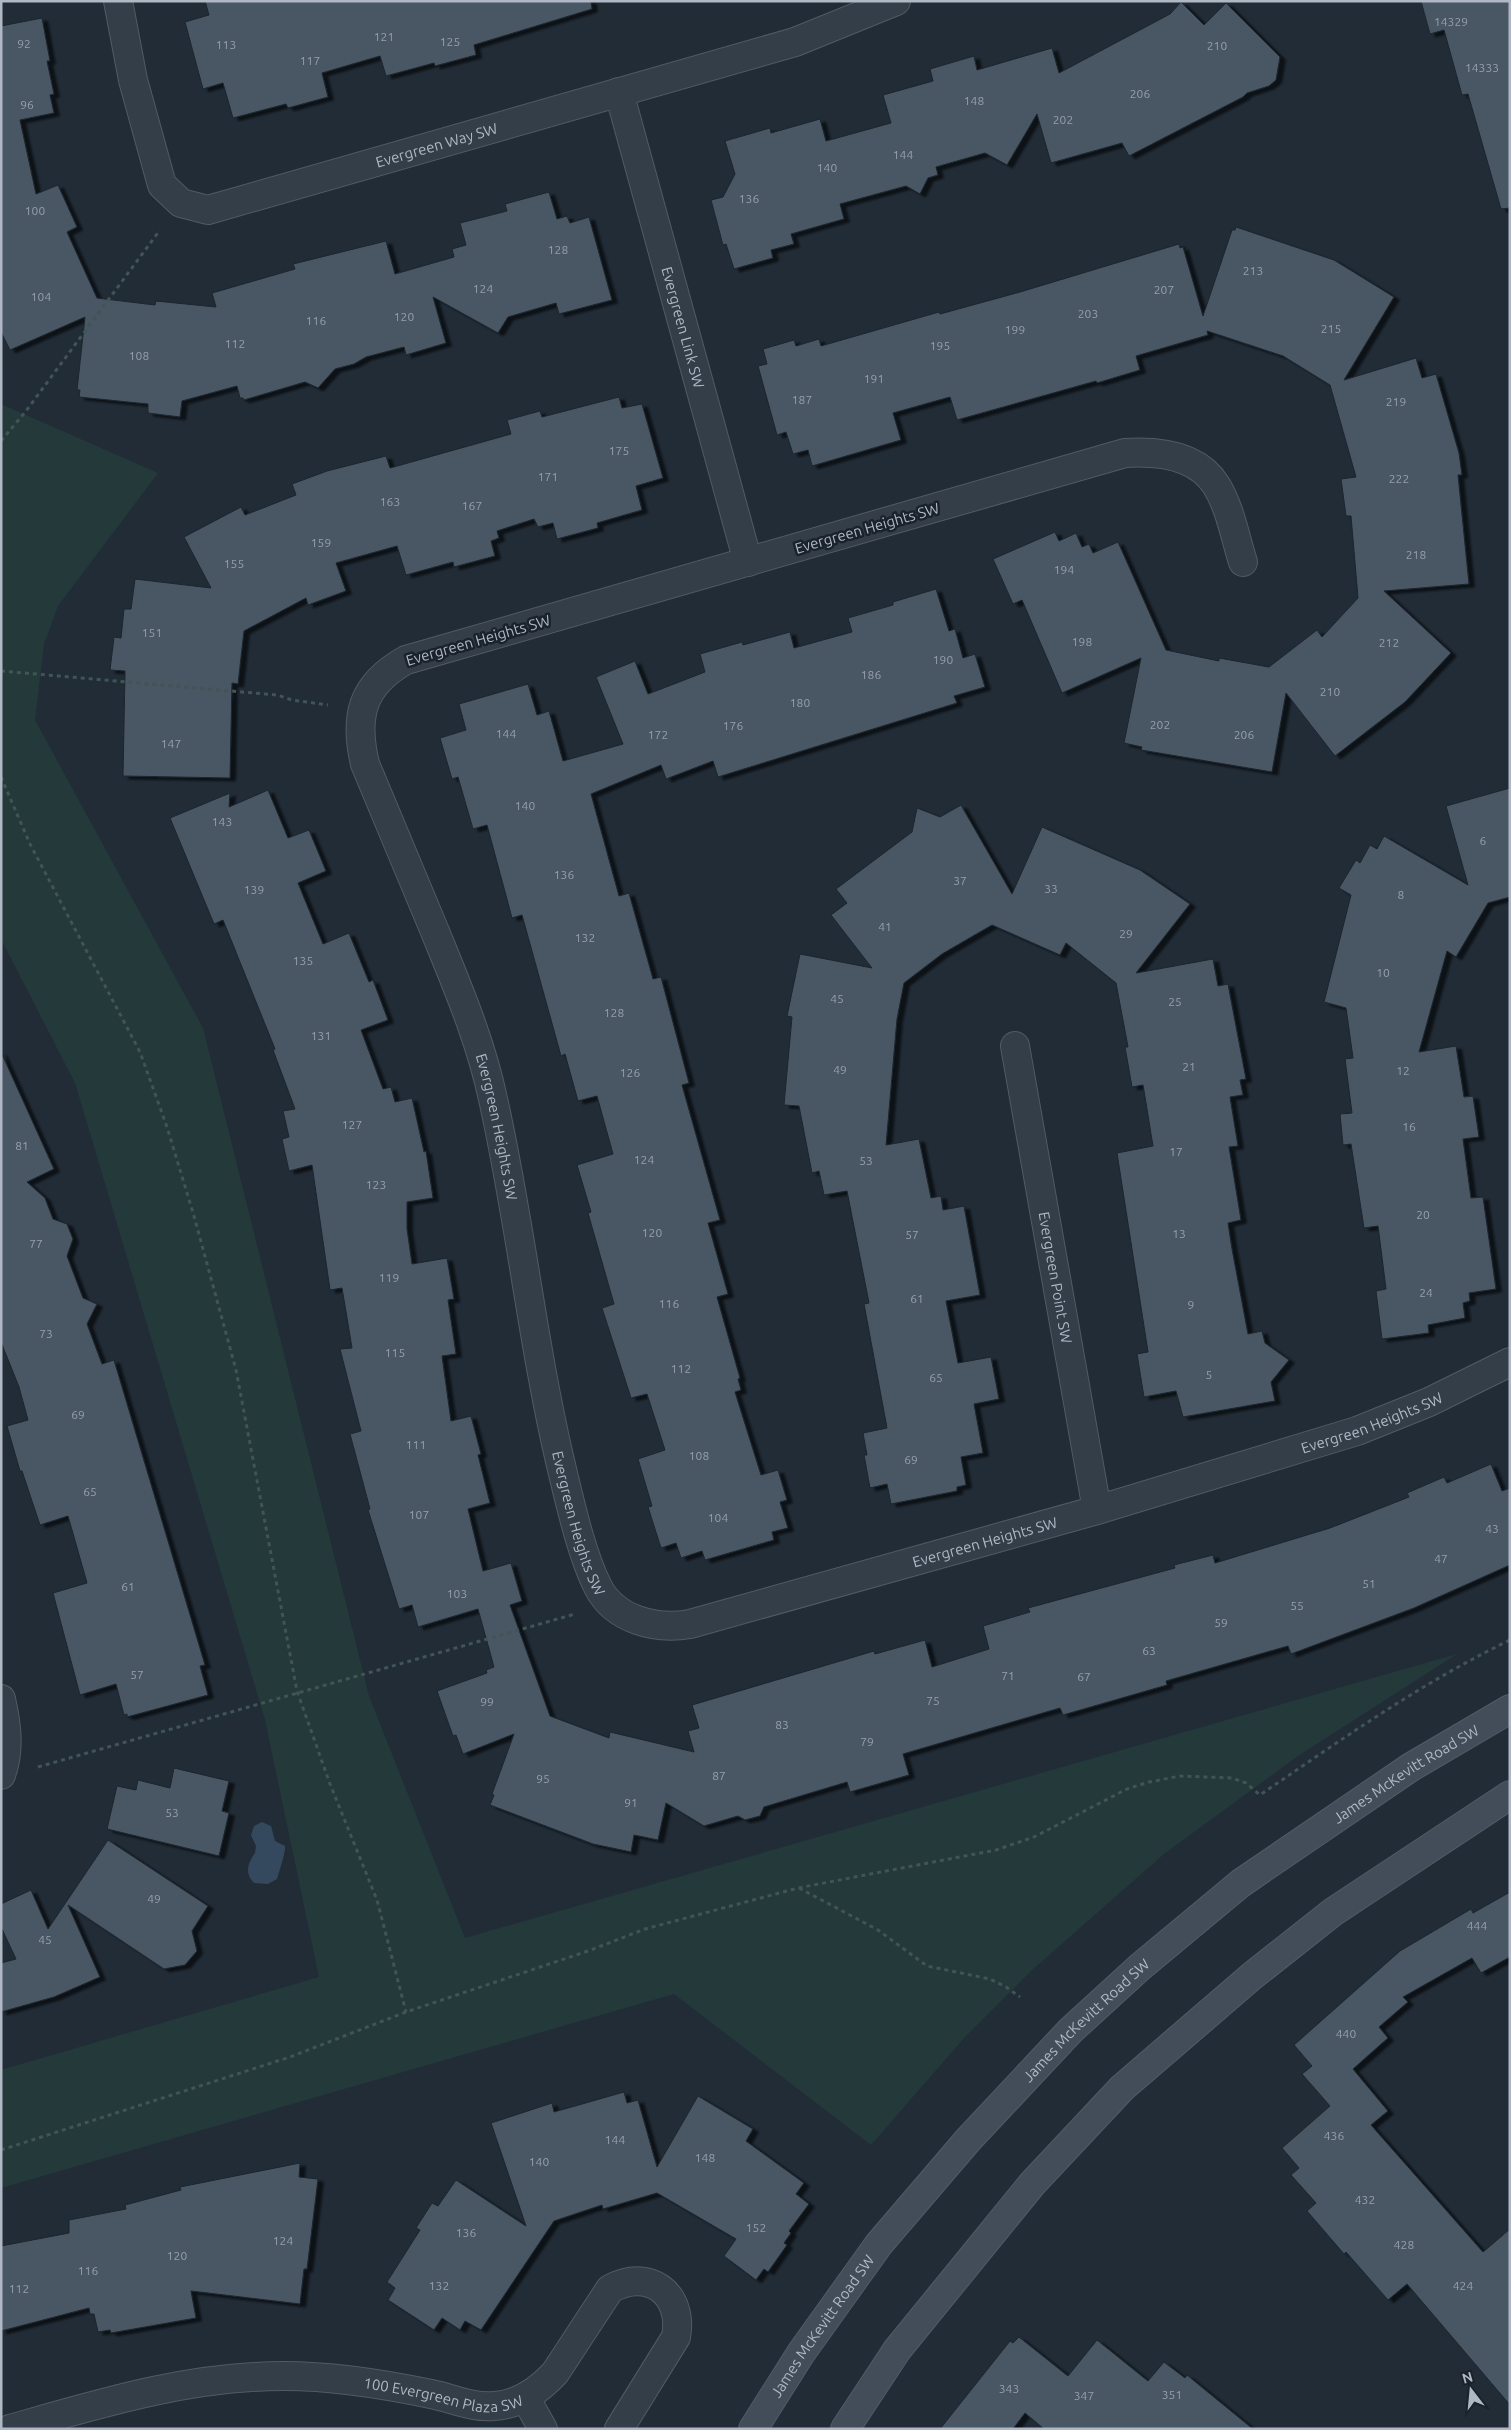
<svg xmlns="http://www.w3.org/2000/svg" width="1511" height="2430" viewBox="0 0 1511 2430" font-family="Ubuntu,sans-serif">
  <style>
    .green { fill: #243939 }
    .water { fill: #35495e }
    .building { fill: #495663; stroke: #1c252e; filter: url(#shadow) }
    .lines { fill: none; stroke-linecap: round; stroke-linejoin: round }
    .minor-casing { stroke: #525b65; stroke-width: 30 }
    .secondary-casing { stroke: #525b65; stroke-width: 30 }
    .path { stroke: #415456; stroke-width: 3; stroke-dasharray: 4 4; stroke-linecap: butt }
    .minor { stroke: #343e48; stroke-width: 28 }
    .secondary { stroke: #434d5a; stroke-width: 28 }
    .labels { text-anchor: middle; dominant-baseline: central; stroke-width: 5; stroke-linejoin: round; paint-order: stroke }
    .number-label { font-size: 12px; fill: #96a0ac }
    .street-label { font-size: 15px; fill: #afb8c4; stroke: #1a232c }
  </style>
  <defs>
    <filter id="shadow"><feDropShadow dx="5.5" dy="3" stdDeviation="1" flood-color="#0009"/></filter>
  </defs>
  <rect width="100%" height="100%" fill="#212c37"/>
  <polygon class="green" points="1,404 158,473 58,606 44,644 35,720 203,1028 369,1696 465,1938 1457,1654 1298,1756 1164,1854 1031,1971 965,2037 871,2145 674,1994 1,2188 1,2070 319,1977 265,1720 75,1083 1,939"/>
  <path class="water" d="M262,1822L271,1826L275,1841L285,1846C286,1852 279,1872 277,1879L268,1884L254,1883C244,1873 248,1863 255,1853L256,1846L251,1835L254,1826Z"/>
  <g class="building">
    <polygon points="205,1 591,1 592,9 474,45 476,55 435,66 434,63 386,76 380,56 322,73 328,97 288,108 286,104 233,118 223,83 203,89 185,22 209,15"/>
    <polygon points="1421,1 1510,1 1510,208 1501,209 1468,94 1462,95 1444,30 1430,34"/>
    <polygon points="1181,2 1204,25 1226,3 1280,57 1276,80 1269,86 1247,93 1243,97 1129,156 1122,143 1051,163 1037,114 1007,165 985,153 936,167 938,175 928,178 920,194 906,186 840,204 844,219 791,234 794,244 771,250 773,258 734,269 726,244 723,245 711,200 723,197 735,174 725,141 770,128 771,133 820,119 826,141 891,123 883,95 933,81 930,69 974,56 977,70 1052,48 1059,73 1170,14"/>
    <polygon points="42,18 50,61 47,61 54,94 50,95 54,113 20,120 36,194 58,185 77,227 67,232 97,298 155,305 156,301 216,307 212,293 295,269 293,264 386,241 395,274 454,257 452,249 466,245 460,223 507,211 505,204 549,192 557,219 567,216 570,223 589,217 612,300 559,314 556,303 508,317 498,333 433,297 446,343 406,355 404,347 366,357 354,364 335,369 318,388 305,382 244,400 243,398 240,398 237,386 182,401 180,417 148,413 148,404 79,397 80,390 77,390 85,317 10,350 1,332 1,26"/>
    <polygon points="1236,227 1334,260 1394,297 1344,380 1416,358 1422,378 1436,374 1459,453 1462,475 1458,475 1469,584 1384,591 1451,653 1405,702 1335,756 1286,693 1272,772 1141,750 1142,747 1124,743 1141,658 1062,693 1022,600 1013,604 993,559 1055,532 1059,541 1076,533 1082,547 1089,544 1093,553 1118,542 1166,650 1219,661 1219,658 1269,667 1317,630 1322,637 1358,598 1351,516 1346,516 1341,479 1356,477 1330,385 1283,356 1207,331 1208,335 1136,356 1140,370 1097,383 1096,381 957,420 950,397 893,413 901,440 812,466 808,450 793,454 786,432 777,435 758,366 767,364 763,349 794,340 796,346 819,339 821,346 939,312 940,314 1020,292 1179,244 1180,248 1183,247 1203,316 1232,230 1235,230"/>
    <polygon points="619,397 622,408 642,404 663,478 636,486 642,510 597,523 598,528 557,539 553,523 538,527 534,519 497,531 499,538 491,541 495,556 454,567 453,562 406,575 397,546 336,563 346,591 308,605 306,598 244,631 238,684 232,683 230,778 123,776 125,671 110,670 114,637 121,638 124,609 131,609 135,579 211,588 184,537 241,507 245,515 296,495 292,484 327,471 386,456 390,468 511,434 507,420 540,411 542,417"/>
    <polygon points="936,589 949,631 955,629 963,658 975,654 985,687 954,696 957,703 718,777 713,761 666,779 661,765 591,794 619,896 629,893 653,979 661,977 689,1083 682,1085 720,1220 708,1223 728,1294 717,1297 740,1378 738,1379 741,1390 735,1392 761,1475 778,1470 787,1500 780,1502 788,1528 772,1532 774,1540 705,1560 702,1551 681,1558 676,1543 661,1548 648,1507 652,1506 638,1459 665,1450 647,1394 631,1398 602,1308 614,1304 588,1213 591,1212 577,1165 613,1154 597,1096 578,1101 565,1054 561,1056 522,915 512,918 487,825 473,829 458,777 452,779 440,738 466,730 459,704 528,684 537,715 549,711 563,761 623,744 596,677 635,661 648,694 705,672 700,654 742,642 743,645 790,632 794,648 852,632 848,618 893,605 893,602"/>
    <polygon points="1510,788 1510,897 1488,903 1456,957 1447,951 1419,1052 1456,1046 1464,1097 1473,1096 1479,1137 1463,1139 1471,1198 1483,1197 1496,1289 1469,1293 1470,1301 1463,1303 1465,1318 1428,1325 1429,1333 1382,1339 1376,1291 1386,1289 1378,1226 1364,1228 1351,1144 1343,1145 1340,1114 1352,1113 1345,1059 1353,1058 1346,1008 1324,1002 1351,895 1339,888 1356,860 1360,863 1370,845 1377,849 1384,836 1468,885 1446,806"/>
    <polygon points="268,790 288,838 309,830 326,871 298,883 323,944 349,933 369,982 373,980 388,1020 361,1030 383,1089 391,1087 395,1102 412,1098 424,1152 426,1151 433,1198 407,1202 407,1229 412,1264 447,1258 454,1299 448,1300 456,1354 442,1356 451,1421 471,1416 481,1454 478,1455 490,1503 468,1509 483,1571 511,1563 522,1601 510,1605 550,1716 609,1738 610,1732 694,1752 688,1731 699,1728 692,1705 874,1651 875,1654 925,1640 932,1667 989,1649 983,1626 1030,1612 1028,1608 1175,1568 1174,1565 1213,1555 1215,1563 1330,1528 1409,1497 1407,1493 1444,1477 1447,1483 1491,1464 1502,1491 1510,1488 1510,1565 1414,1608 1291,1654 1288,1646 1166,1681 1167,1685 1063,1715 1060,1708 903,1754 909,1775 850,1792 847,1782 764,1807 760,1816 745,1820 738,1816 704,1826 666,1803 658,1840 634,1835 631,1852 593,1844 490,1805 494,1795 492,1794 514,1734 463,1754 456,1735 453,1736 437,1691 487,1673 486,1670 494,1667 478,1609 418,1627 412,1605 399,1609 368,1510 370,1509 350,1434 361,1431 340,1349 352,1348 342,1288 330,1290 312,1165 289,1171 282,1139 289,1137 283,1111 295,1109 273,1050 275,1049 223,920 214,924 170,818 230,793 229,807"/>
    <polygon points="961,805 1012,894 1042,827 1140,870 1190,904 1136,973 1213,959 1218,986 1228,984 1246,1079 1240,1080 1243,1095 1230,1097 1238,1146 1229,1147 1241,1220 1228,1223 1232,1249 1248,1334 1262,1331 1265,1343 1289,1360 1271,1382 1275,1401 1183,1417 1176,1391 1144,1397 1137,1354 1148,1352 1117,1153 1153,1146 1143,1085 1132,1087 1125,1047 1128,1047 1116,983 1066,943 1060,955 992,925 942,954 904,983 897,1019 886,1145 919,1139 931,1198 941,1196 943,1210 964,1206 980,1295 946,1301 958,1363 991,1357 999,1399 974,1404 983,1453 961,1457 966,1485 957,1487 957,1491 891,1504 887,1484 870,1488 864,1455 867,1455 863,1433 887,1428 864,1304 869,1303 847,1191 824,1195 819,1171 812,1173 799,1106 784,1105 792,1017 787,1016 800,954 872,968 831,915 847,903 836,889 912,832 917,808 940,817"/>
    <polygon points="1,1052 54,1169 27,1182 45,1198 53,1219 67,1224 73,1239 67,1256 83,1298 97,1304 87,1324 102,1364 114,1360 205,1665 200,1666 208,1695 127,1717 127,1714 124,1715 116,1684 80,1695 53,1593 87,1583 68,1516 40,1525 22,1471 20,1471 7,1426 28,1420 19,1387 1,1342"/>
    <polygon points="174,1768 229,1781 222,1811 229,1813 219,1856 107,1829 117,1786 136,1790 138,1780 170,1788"/>
    <polygon points="108,1840 208,1906 192,1931 197,1951 185,1965 164,1969 68,1905 100,1977 54,1997 1,2012 1,1963 16,1959 1,1927 1,1904 31,1890 48,1929"/>
    <polygon points="1510,1892 1510,1957 1481,1973 1472,1958 1403,1997 1408,2002 1379,2027 1388,2038 1353,2069 1388,2111 1371,2125 1483,2252 1510,2229 1510,2405 1407,2284 1388,2300 1346,2252 1344,2254 1307,2211 1316,2203 1291,2175 1299,2168 1282,2148 1330,2106 1302,2074 1312,2066 1294,2045 1400,1951 1471,1909 1473,1913"/>
    <polygon points="624,2092 627,2103 638,2100 657,2167 698,2096 753,2129 746,2141 804,2183 796,2194 809,2204 789,2231 791,2233 784,2243 787,2245 768,2272 764,2269 756,2280 724,2256 736,2239 657,2193 603,2209 602,2205 554,2221 481,2330 465,2321 460,2330 442,2318 434,2330 388,2300 395,2288 387,2282 420,2230 416,2228 432,2203 438,2206 456,2180 526,2226 491,2123 552,2103 554,2112"/>
    <polygon points="300,2163 299,2177 318,2179 307,2269 304,2269 300,2304 191,2291 196,2318 111,2333 110,2330 98,2332 94,2314 90,2314 89,2308 1,2331 1,2246 69,2233 69,2220 126,2209 125,2205 181,2190 180,2187"/>
    <polygon points="1019,2337 1068,2376 1097,2340 1148,2381 1164,2362 1185,2378 1187,2375 1253,2429 1044,2429 1025,2413 1013,2429 940,2429 1010,2341 1013,2343"/>
  </g>
  <g class="lines">
    <defs>
      <g id="minor">
        <path id="s1" d="M118,1L133,80L162,185L181,203L208,210L795,42L896,1"/>
        <path id="s2" d="M619,92L748,562"/>
        <path id="s3" d="M1243,562C1235,537 1230,507 1216,485C1197,455 1157,451 1125,453L406,660C361,685 354,717 365,764C389,821 412,877 436,934C458,988 481,1042 493,1099C520,1219 532,1341 560,1461C569,1498 581,1554 598,1587C615,1620 656,1630 690,1624L1097,1510L1357,1431L1429,1402L1510,1362"/>
        <path id="s4" d="M1015,1046L1097,1510"/>
        <path d="M1,1699C7,1726 10,1750 1,1775"/>
        <polyline points="525,2397 543,2429"/>
        <path id="s5" d="M10,2429C101,2403 189,2376 284,2376C333,2376 383,2384 431,2394C452,2398 472,2408 494,2406C518,2405 539,2390 555,2373L610,2289C649,2267 684,2294 676,2337L619,2429"/>
      </g>
      <g id="secondary">
        <path id="s6" d="M753,2429L801,2353L879,2244L968,2140L1071,2030L1140,1967L1241,1883L1411,1767L1510,1709"/>
        <polyline points="845,2429 897,2350 1032,2184 1122,2088 1252,1976 1333,1912 1510,1795"/>
      </g>
    </defs>
    <use href="#minor" class="minor-casing"/>
    <use href="#secondary" class="secondary-casing"/>
    <g class="path">
      <polyline points="1,441 26,411 160,230"/>
      <polyline points="1,671 277,695 292,700 328,705"/>
      <polyline points="1,777 30,844 140,1052 167,1127 194,1216 236,1370 297,1691 330,1784 377,1900 406,2012"/>
      <polyline points="38,1767 575,1614"/>
      <polyline points="799,1888 878,1930 927,1966 990,1979 1006,1987 1020,1997"/>
      <path d="M1,2150L290,2057L406,2012L588,1951L645,1929L798,1888L996,1850L1034,1837L1127,1789L1149,1782L1180,1776L1232,1778L1246,1783L1260,1795C1341,1740 1421,1683 1510,1640"/>
    </g>
    <use href="#minor" class="minor"/>
    <use href="#secondary" class="secondary"/>
  </g>
  <g class="labels">
    <g class="number-label">
      <text x="1451" y="21">14329</text>
      <text x="384" y="36">121</text>
      <text x="450" y="41">125</text>
      <text x="24" y="43">92</text>
      <text x="226" y="44">113</text>
      <text x="1217" y="45">210</text>
      <text x="310" y="60">117</text>
      <text x="1482" y="67">14333</text>
      <text x="1140" y="93">206</text>
      <text x="974" y="100">148</text>
      <text x="27" y="104">96</text>
      <text x="1063" y="119">202</text>
      <text x="903" y="154">144</text>
      <text x="827" y="167">140</text>
      <text x="749" y="198">136</text>
      <text x="35" y="210">100</text>
      <text x="558" y="249">128</text>
      <text x="1253" y="270">213</text>
      <text x="483" y="288">124</text>
      <text x="1164" y="289">207</text>
      <text x="41" y="296">104</text>
      <text x="1088" y="313">203</text>
      <text x="404" y="316">120</text>
      <text x="316" y="320">116</text>
      <text x="1331" y="328">215</text>
      <text x="1015" y="329">199</text>
      <text x="235" y="343">112</text>
      <text x="940" y="345">195</text>
      <text x="139" y="355">108</text>
      <text x="874" y="378">191</text>
      <text x="802" y="399">187</text>
      <text x="1396" y="401">219</text>
      <text x="619" y="450">175</text>
      <text x="548" y="476">171</text>
      <text x="1399" y="478">222</text>
      <text x="390" y="501">163</text>
      <text x="472" y="505">167</text>
      <text x="321" y="542">159</text>
      <text x="1416" y="554">218</text>
      <text x="234" y="563">155</text>
      <text x="1064" y="569">194</text>
      <text x="152" y="632">151</text>
      <text x="1082" y="641">198</text>
      <text x="1389" y="642">212</text>
      <text x="943" y="659">190</text>
      <text x="871" y="674">186</text>
      <text x="1330" y="691">210</text>
      <text x="800" y="702">180</text>
      <text x="1160" y="724">202</text>
      <text x="733" y="725">176</text>
      <text x="506" y="733">144</text>
      <text x="658" y="734">172</text>
      <text x="1244" y="734">206</text>
      <text x="171" y="743">147</text>
      <text x="525" y="805">140</text>
      <text x="222" y="821">143</text>
      <text x="1483" y="840">6</text>
      <text x="564" y="874">136</text>
      <text x="960" y="880">37</text>
      <text x="1051" y="888">33</text>
      <text x="254" y="889">139</text>
      <text x="1401" y="894">8</text>
      <text x="885" y="926">41</text>
      <text x="1126" y="933">29</text>
      <text x="585" y="937">132</text>
      <text x="303" y="960">135</text>
      <text x="1383" y="972">10</text>
      <text x="837" y="998">45</text>
      <text x="1175" y="1001">25</text>
      <text x="614" y="1012">128</text>
      <text x="321" y="1035">131</text>
      <text x="1189" y="1066">21</text>
      <text x="840" y="1069">49</text>
      <text x="1403" y="1070">12</text>
      <text x="630" y="1072">126</text>
      <text x="352" y="1124">127</text>
      <text x="1409" y="1126">16</text>
      <text x="22" y="1145">81</text>
      <text x="1176" y="1151">17</text>
      <text x="644" y="1159">124</text>
      <text x="866" y="1160">53</text>
      <text x="376" y="1184">123</text>
      <text x="1423" y="1214">20</text>
      <text x="652" y="1232">120</text>
      <text x="1179" y="1233">13</text>
      <text x="912" y="1234">57</text>
      <text x="36" y="1243">77</text>
      <text x="389" y="1277">119</text>
      <text x="1426" y="1292">24</text>
      <text x="917" y="1298">61</text>
      <text x="669" y="1303">116</text>
      <text x="1191" y="1304">9</text>
      <text x="46" y="1333">73</text>
      <text x="395" y="1352">115</text>
      <text x="681" y="1368">112</text>
      <text x="1209" y="1374">5</text>
      <text x="936" y="1377">65</text>
      <text x="78" y="1414">69</text>
      <text x="416" y="1444">111</text>
      <text x="699" y="1455">108</text>
      <text x="911" y="1459">69</text>
      <text x="90" y="1491">65</text>
      <text x="419" y="1514">107</text>
      <text x="718" y="1517">104</text>
      <text x="1492" y="1528">43</text>
      <text x="1441" y="1558">47</text>
      <text x="1369" y="1583">51</text>
      <text x="128" y="1586">61</text>
      <text x="457" y="1593">103</text>
      <text x="1297" y="1605">55</text>
      <text x="1221" y="1622">59</text>
      <text x="1149" y="1650">63</text>
      <text x="137" y="1674">57</text>
      <text x="1008" y="1675">71</text>
      <text x="1084" y="1676">67</text>
      <text x="933" y="1700">75</text>
      <text x="487" y="1701">99</text>
      <text x="782" y="1724">83</text>
      <text x="867" y="1741">79</text>
      <text x="719" y="1775">87</text>
      <text x="543" y="1778">95</text>
      <text x="631" y="1802">91</text>
      <text x="172" y="1812">53</text>
      <text x="154" y="1898">49</text>
      <text x="1477" y="1925">444</text>
      <text x="45" y="1939">45</text>
      <text x="1346" y="2033">440</text>
      <text x="1334" y="2135">436</text>
      <text x="615" y="2139">144</text>
      <text x="705" y="2157">148</text>
      <text x="539" y="2161">140</text>
      <text x="1365" y="2199">432</text>
      <text x="756" y="2227">152</text>
      <text x="466" y="2232">136</text>
      <text x="283" y="2240">124</text>
      <text x="1404" y="2244">428</text>
      <text x="177" y="2255">120</text>
      <text x="88" y="2270">116</text>
      <text x="439" y="2285">132</text>
      <text x="1463" y="2285">424</text>
      <text x="19" y="2288">112</text>
      <text x="1009" y="2388">343</text>
      <text x="1172" y="2394">351</text>
      <text x="1084" y="2395">347</text>
    </g>
    <g class="street-label">
      <text stroke="none"><textPath href="#s1" startOffset="481">Evergreen Way SW</textPath></text>
      <text stroke="none"><textPath href="#s2" startOffset="244">Evergreen Link SW</textPath></text>
      <text transform="translate(867 528) rotate(-16)">Evergreen Heights SW</text>
      <text transform="translate(478 640) rotate(-16)">Evergreen Heights SW</text>
      <text stroke="none"><textPath href="#s3" startOffset="1441">Evergreen Heights SW</textPath></text>
      <text stroke="none"><textPath href="#s4" startOffset="235">Evergreen Point SW</textPath></text>
      <text stroke="none"><textPath href="#s3" startOffset="2730">Evergreen Heights SW</textPath></text>
      <text stroke="none"><textPath href="#s3" startOffset="1846">Evergreen Heights SW</textPath></text>
      <text stroke="none"><textPath href="#s3" startOffset="2325">Evergreen Heights SW</textPath></text>
      <text stroke="none"><textPath href="#s6" startOffset="934">James McKevitt Road SW</textPath></text>
      <text stroke="none"><textPath href="#s6" startOffset="529">James McKevitt Road SW</textPath></text>
      <text stroke="none"><textPath href="#s6" startOffset="124">James McKevitt Road SW</textPath></text>
      <text stroke="none"><textPath href="#s5" startOffset="441">100 Evergreen Plaza SW</textPath></text>
    </g>
  </g>
  <rect width="1511" height="2430" fill="none" stroke="#afb8c4" stroke-width="5"/>
  <g transform="translate(1471 2390) rotate(344)" stroke="#1a232c" stroke-width="4" paint-order="stroke">
  <path d="M0-4L9 19L0 12L-9 19Z" fill="#afb8c4"/>
  <text y="-8" font-size="14" font-weight="bold" text-anchor="middle" fill="#afb8c4">N</text>
  </g>
</svg>
